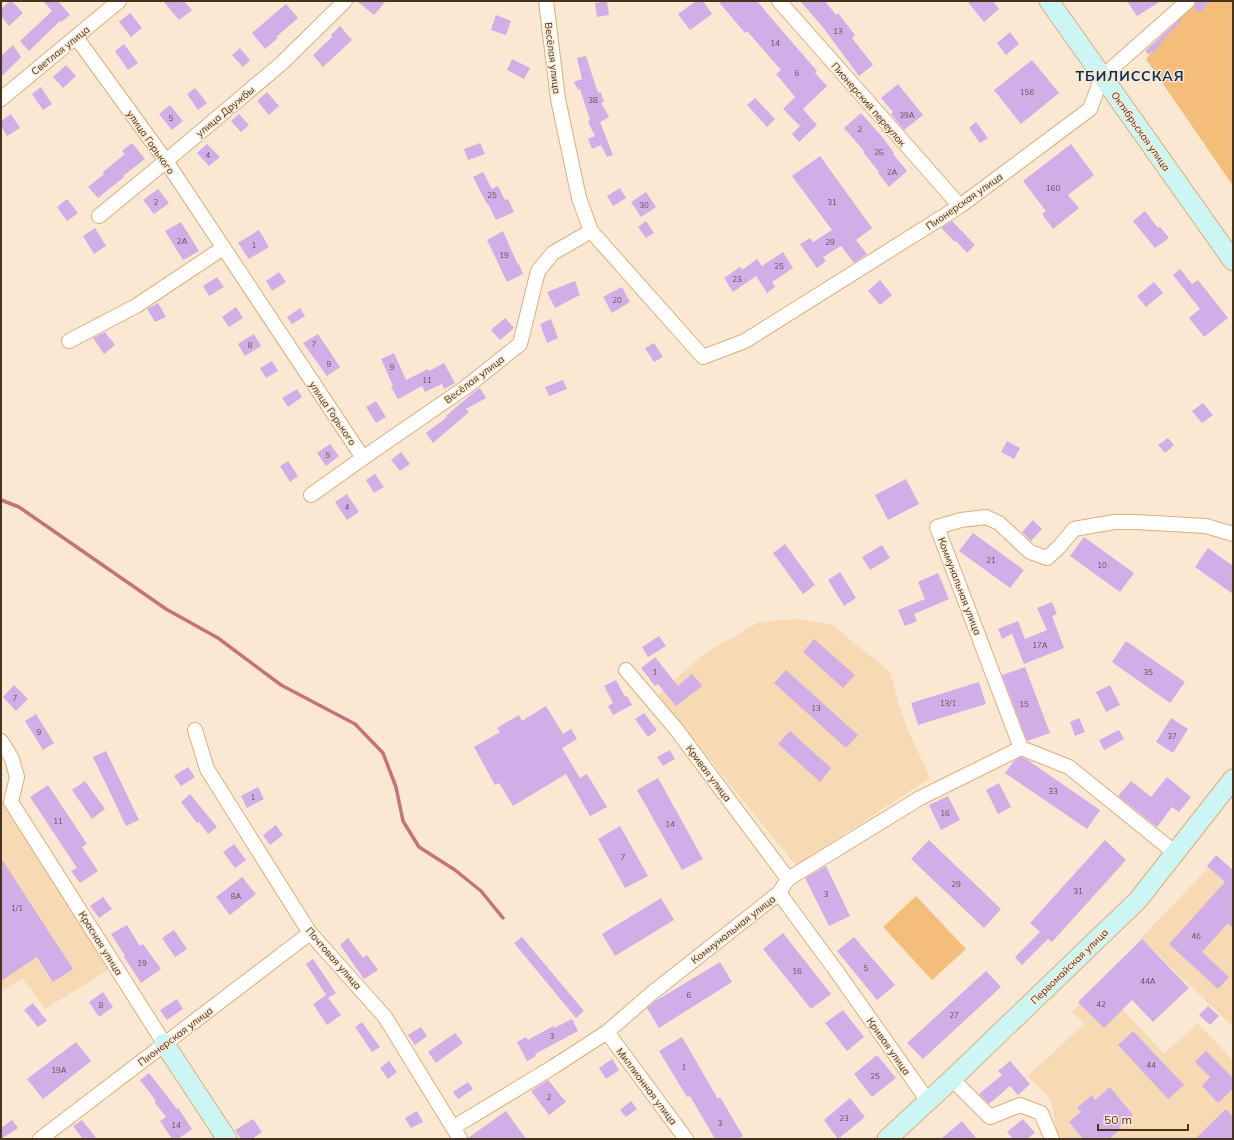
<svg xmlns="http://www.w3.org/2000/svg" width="1234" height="1140" font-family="Mulish,sans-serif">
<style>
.built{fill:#f7d9b4}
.green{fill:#f4be7a}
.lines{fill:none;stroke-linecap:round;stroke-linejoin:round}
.stream{stroke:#c6727d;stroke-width:3.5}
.building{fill:#d2aee8}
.street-casing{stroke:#dcaf78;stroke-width:16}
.secondary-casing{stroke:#dcaf78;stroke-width:21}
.street{stroke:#fff;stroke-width:14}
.secondary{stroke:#ccf6f4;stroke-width:19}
.labels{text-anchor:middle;stroke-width:3;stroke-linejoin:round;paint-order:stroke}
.number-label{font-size:8px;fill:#695250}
.street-label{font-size:10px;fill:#46341d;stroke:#fae8d2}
.district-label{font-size:14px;font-weight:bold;letter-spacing:1px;fill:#082f54;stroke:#fae8d2}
</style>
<rect width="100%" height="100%" fill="#fae8d2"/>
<!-- built -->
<path class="built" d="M796 619 831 624 890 672 900 708 908 730 930 778 796 866 658 695 701 656 759 622Z
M1 799 108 970 45 1009 22 978 1 992Z
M1209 867 1233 890V1027L1141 938Z
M1100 985 1164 1054 1198 1023 1233 1061V1087L1231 1089 1233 1092V1139H1058L1051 1100 1028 1076 1084 1024 1072 1011Z"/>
<!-- green -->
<path class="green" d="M1195 1H1233V186L1146 59Z
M916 896 966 949 932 980 883 927Z"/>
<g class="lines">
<!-- stream -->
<path class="stream" d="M1 500 19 507 166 609 218 638 281 685 355 724 383 753 396 787 403 821 419 847 455 870 481 891 503 918"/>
</g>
<!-- building -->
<path class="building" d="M10 1H12L23 13 9 26 1 16V9Z
M43 1H58L70 15 61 22 60 21 29 51 20 41 52 11Z
M163 1H184L192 10 179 20Z
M357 1H386L374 15Z
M607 1 609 15 597 17 595 3Z
M696 1H703L712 14 690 30 678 14Z
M718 1H757L778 26 817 71 815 73 827 86 803 109 817 125 799 142 792 134 800 126 783 109 795 97 776 74 781 70 747 31 745 33Z
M800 1H825L836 15 838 13 855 35 852 38 873 65 859 76 822 26Z
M967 1H993L999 9 984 22Z
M1127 1H1161L1137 16Z
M1196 1H1211L1199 13 1194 7Z
M286 4 298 18 276 37 278 38 265 49 252 33Z
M130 13 142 28 131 37 119 22Z
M496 15 511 21 506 35 491 30Z
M1180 19 1182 20 1164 39 1154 53 1152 51 1149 55 1145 51Z
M340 26 352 40 323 67 313 55 332 37 331 35Z
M1010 32 1019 44 1006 55 997 43Z
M124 44 138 63 128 70 115 51Z
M13 45 21 57 1 77V56Z
M240 48 250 60 243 67 232 55Z
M586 56 598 93 601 92 604 102 601 103 609 117 600 122 613 155 607 157 601 145 592 149 588 139 595 136 588 122 590 120 580 89 578 90 574 82 582 79 577 58Z
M512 59 530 68 524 79 507 70Z
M1032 60 1059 93 1021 124 994 90Z
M66 65 76 76 63 88 53 77Z
M898 84 923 115 904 130 891 114 893 112 881 98Z
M41 87 52 104 43 110 32 94Z
M195 88 207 103 198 110 187 94Z
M267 92 279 106 269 115 257 101Z
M755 98 775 119 767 127 747 105Z
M170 105 183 121 172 130 159 114Z
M861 113 883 138 894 153 893 154 907 171 889 187 878 173 879 172 863 152 864 151 844 128Z
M11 114 20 128 7 136 1 126V121Z
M239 114 249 125 241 132 231 121Z
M976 122 988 138 980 143 969 128Z
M132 143 145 159 123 176 124 177 98 198 88 187 104 174 103 172 125 154 122 151Z
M480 143 485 154 468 160 464 149Z
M207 144 220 157 209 166 197 153Z
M1071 144 1094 175 1068 195 1079 208 1053 229 1042 214 1046 211 1023 181Z
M820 156 872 228 856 240 867 254 854 263 841 246 823 257 826 261 817 268 800 244 810 238 813 242 832 230 792 176Z
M483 172 492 189 498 186 505 200 508 199 514 212 496 220 488 204H487L473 177Z
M620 188 626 198 613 206 607 196Z
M158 189 169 203 154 214 143 200Z
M646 192 656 207 641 217 631 202Z
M67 199 78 213 67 221 57 207Z
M1145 211 1158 228 1160 227 1169 238 1155 248 1133 221Z
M646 221 654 233 646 238 638 227Z
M952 221 975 245 967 253 956 241 955 242 941 228Z
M181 222 199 251 183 260 165 231Z
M95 228 106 246 94 254 83 236Z
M259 230 269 247 249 259 238 243Z
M503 231 518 265 519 264 523 274 507 282 487 240Z
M783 252 793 268 772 282 775 287 767 293 756 276 733 292 724 278 740 267 742 270 757 259 762 266Z
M1180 269 1192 284 1198 280 1228 318 1204 337 1189 318 1200 309 1173 275Z
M279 272 286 282 272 291 266 281Z
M217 277 224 287 209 296 203 286Z
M880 280 892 295 880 305 868 291Z
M575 281 580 295 555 308 547 292Z
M1154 282 1163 293 1146 307 1137 296Z
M622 287 630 302 612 313 603 297Z
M158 303 166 317 155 322 147 309Z
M236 307 243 318 229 327 222 317Z
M300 308 305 316 292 324 287 317Z
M505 318 514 328 500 340 491 330Z
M551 319 558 338 547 343 540 324Z
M105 332 115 345 104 354 93 338Z
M254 334 261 346 245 356 238 344Z
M318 334 340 367 327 376 303 343Z
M654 343 663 357 654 362 645 348Z
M394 353 406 380 428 369 429 371 444 363 455 383 444 389 442 384 425 392 422 386 398 399 391 387 393 386 381 359Z
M272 361 278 371 266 378 260 368Z
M563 380 567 389 549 396 545 387Z
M480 388 486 398 466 409 469 412 433 443 426 433 447 417 446 416 474 392Z
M297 389 302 397 288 407 282 398Z
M376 401 386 417 376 423 366 407Z
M1203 403 1213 415 1202 423 1192 411Z
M1168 438 1174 445 1165 453 1158 445Z
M1007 441 1020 448 1014 459 1001 452Z
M330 444 339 456 326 466 317 453Z
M401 452 410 464 400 471 391 460Z
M288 461 298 476 290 482 280 466Z
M375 474 384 487 374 493 366 480Z
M906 479 919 504 888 520 875 495Z
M347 494 359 512 347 520 335 502Z
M1033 520 1042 529 1031 541 1022 532Z
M973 533 1024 570 1010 588 959 551Z
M1084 537 1134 573 1120 592 1070 556Z
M785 544 815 585 803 594 773 553Z
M882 545 890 558 870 570 862 557Z
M1208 548 1233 566V594L1195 567Z
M840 572 856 598 844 606 828 580Z
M938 573 949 599 914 614 917 621 905 626 898 610 925 599 918 582Z
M1052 602 1057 614 1052 616 1064 648 1024 664 1012 634 1002 639 998 629 1018 621 1025 639 1047 630 1037 608Z
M659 636 666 646 648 657 642 647Z
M814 639 855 675 843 688 803 652Z
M1126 641 1185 682 1170 703 1112 662Z
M655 657 678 686 692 674 702 686 676 706 658 684 655 686 641 668Z
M1025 667 1050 733 1027 741 1002 675Z
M786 670 858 735 846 748 774 683Z
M616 680 625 697 627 696 632 705 613 715 608 706 613 703 604 686Z
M979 682 986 704 918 725 911 703Z
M14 685 28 699 16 711 3 697Z
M1110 685 1120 705 1106 712 1096 692Z
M546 706 563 734 571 729 577 739 562 748 580 778 587 774 607 807 590 816 566 774 513 806 499 783 495 785 474 747 500 732 497 728 519 715 522 721Z
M644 713 657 730 648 737 635 719Z
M36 714 54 743 43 750 25 721Z
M1079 718 1085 732 1075 736 1070 722Z
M1171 718 1188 729 1173 753 1156 742Z
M1119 730 1124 739 1104 750 1099 740Z
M790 731 831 768 820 782 778 744Z
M670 750 675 759 663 766 657 757Z
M106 751 139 820 126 826 93 757Z
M1021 757 1026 759 1100 810 1087 829 1005 773 1014 761Z
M188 767 195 777 181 786 174 776Z
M1167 777 1191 797 1179 812 1172 807 1157 827 1118 796 1131 781 1151 797Z
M658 778 703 859 682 870 637 790Z
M85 781 105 809 92 819 72 790Z
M999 783 1011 807 998 814 986 790Z
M48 785 87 844 82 847 98 871 80 883 71 871 77 868 30 797Z
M258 787 264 799 247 808 241 796Z
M190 794 217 827 208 834 199 822 197 823 181 802Z
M948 796 960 820 941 830 929 805Z
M276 825 283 835 270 845 263 835Z
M620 826 648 876 625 888 598 839Z
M929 840 1001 909 984 928 911 859Z
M1105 840 1126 860 1052 942 1048 939 1022 965 1015 957 1040 932 1030 923Z
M234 844 246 860 235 868 223 852Z
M1216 855 1233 870V928L1228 923 1202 952 1229 977 1218 989 1169 944 1225 882 1207 866Z
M1 858 73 969 53 982 37 957 1 981Z
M826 866 850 916 829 926 805 878Z
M242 877 256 894 230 915 216 897Z
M103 897 112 909 99 918 90 906Z
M661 898 674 920 615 956 602 934Z
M127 925 140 946 143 944 161 969 141 983 124 957 125 956 111 934Z
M174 930 187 949 175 957 162 938Z
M783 933 831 994 811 1009 763 949Z
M522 937 584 1011 576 1018 514 943Z
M854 937 895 985 877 1000 837 951Z
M348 938 363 958 367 955 378 970 364 979 340 945Z
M1142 939 1189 988 1153 1022 1132 1000 1104 1028 1078 1002Z
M313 959 336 993 328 998 306 964Z
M720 962 732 982 659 1028 647 1008 654 1002Z
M986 971 1001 987 923 1059 907 1043Z
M103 992 113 1007 99 1017 89 1002Z
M326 995 341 1015 327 1025 313 1004Z
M177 999 183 1009 167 1020 160 1010Z
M33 1003 47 1021 38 1027 24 1010Z
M1208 1006 1219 1016 1210 1025 1199 1015Z
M843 1010 864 1037 847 1051 825 1023Z
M572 1019 578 1031 535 1054 536 1056 527 1061 517 1042 526 1037 528 1040 553 1026 554 1028Z
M362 1022 380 1047 372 1052 355 1027Z
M421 1027 427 1036 415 1045 408 1035Z
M1133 1031 1184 1085 1168 1099 1118 1045Z
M455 1033 463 1043 436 1063 428 1052Z
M682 1037 718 1099 720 1097 743 1136 738 1139H715L690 1096 687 1097 659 1051Z
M76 1042 91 1061 43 1099 27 1079Z
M1206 1051 1233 1078V1089L1218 1103 1202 1086 1210 1077 1195 1062Z
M877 1055 896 1078 872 1097 854 1074Z
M612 1059 619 1070 606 1079 599 1068Z
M389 1061 397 1072 388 1079 380 1068Z
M1010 1061 1030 1084 1018 1095 1010 1086 989 1104 979 1094 1002 1075 998 1071Z
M149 1073 177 1109 178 1108 192 1129 178 1139H172L160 1121 166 1117 155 1103 156 1101 140 1080Z
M548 1080 566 1102 549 1115 531 1091Z
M468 1082 473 1089 458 1099 453 1092Z
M1110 1087 1133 1115 1119 1127 1121 1129 1109 1139H1083L1069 1122 1081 1112 1077 1108 1092 1095 1095 1100Z
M850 1098 865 1117 838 1139 824 1120Z
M631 1101 637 1109 626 1117 620 1110Z
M1226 1109 1233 1117V1139H1195Z
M417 1111 423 1122 411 1128 405 1118Z
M506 1111 526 1139H468V1138Z
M253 1119 262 1132 252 1139H241L235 1130Z
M1023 1119 1035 1133 1027 1139H1013L1007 1132Z
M12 1120 18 1128 1 1139V1128Z
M82 1120 97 1139H83L73 1126Z
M962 1121 977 1139H941Z"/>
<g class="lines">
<!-- street casing -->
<g class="street-casing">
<path id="street" d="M546 1 558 99 579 198 591 231 703 357 745 341 960 206 1090 109 1102 77 1188 1
M779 1 960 206
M76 37 166 161 363 458
M1 99 119 1
M99 216 166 161 282 63 345 1
M69 341 136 306 223 248
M311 495 363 458 466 387 520 344 538 271 553 253 591 231
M626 670 676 729 788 879
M195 730 207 769 310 933 385 1017 460 1139
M1 741 12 759 17 777 11 802 164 1043
M1021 748 937 527 961 520 986 517 999 523 1030 552 1047 558 1059 547 1074 529 1114 522H1136L1206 526 1233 534
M779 893 837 972 928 1101
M607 1032 686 1139
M952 1079 990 1117 1020 1105 1041 1113 1052 1139
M454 1127 553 1067 607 1032 652 993 779 893 788 879 920 798 1021 748 1069 767 1174 852
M40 1139 310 933"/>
</g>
<!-- secondary casing -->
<g class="secondary-casing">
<path id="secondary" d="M1049 1 1233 261
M164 1043 227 1139
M887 1139 952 1079 1138 900 1233 779"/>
</g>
<!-- street -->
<use href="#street" class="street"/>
<!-- secondary -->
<use href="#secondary" class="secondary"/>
</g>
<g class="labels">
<!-- number labels -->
<g class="number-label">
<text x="838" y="34">13</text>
<text x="775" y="46">14</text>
<text x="797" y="76">6</text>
<text x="1027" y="95">156</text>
<text x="593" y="103">38</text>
<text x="907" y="118">39А</text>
<text x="171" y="121">5</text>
<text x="860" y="132">2</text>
<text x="879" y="155">2Б</text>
<text x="208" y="158">4</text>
<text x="892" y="175">2А</text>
<text x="1053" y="191">160</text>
<text x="492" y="198">25</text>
<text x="156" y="205">2</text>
<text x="832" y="205">31</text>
<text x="644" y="208">30</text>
<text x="182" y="244">2А</text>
<text x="830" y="245">29</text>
<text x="254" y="248">1</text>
<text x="504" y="258">19</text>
<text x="779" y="269">25</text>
<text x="737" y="282">23</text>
<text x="617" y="303">20</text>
<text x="314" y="347">7</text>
<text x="250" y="348">8</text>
<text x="329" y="367">9</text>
<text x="392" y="370">9</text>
<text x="427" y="383">11</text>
<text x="328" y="458">5</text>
<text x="347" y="510">4</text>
<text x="991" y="563">21</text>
<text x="1102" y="568">10</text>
<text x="1040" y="648">17А</text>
<text x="655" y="675">1</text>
<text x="1148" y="675">35</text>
<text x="15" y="701">7</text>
<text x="948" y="706">13/1</text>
<text x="1024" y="707">15</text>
<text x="816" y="711">13</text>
<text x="39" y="735">9</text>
<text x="1172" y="739">37</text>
<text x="1053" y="794">33</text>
<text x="253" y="800">1</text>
<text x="945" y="816">16</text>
<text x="58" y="824">11</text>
<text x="670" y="827">14</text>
<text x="623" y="860">7</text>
<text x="956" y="887">29</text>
<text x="1078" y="894">31</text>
<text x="826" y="897">3</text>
<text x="236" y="899">8А</text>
<text x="17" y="911">1/1</text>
<text x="1196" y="939">46</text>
<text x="142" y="966">19</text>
<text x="866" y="971">5</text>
<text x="797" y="974">16</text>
<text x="1148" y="984">44А</text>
<text x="689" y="998">6</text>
<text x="1101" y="1007">42</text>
<text x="101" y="1008">8</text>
<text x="954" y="1018">27</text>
<text x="552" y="1039">3</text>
<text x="1151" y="1068">44</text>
<text x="684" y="1070">1</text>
<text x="59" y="1073">19А</text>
<text x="875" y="1079">25</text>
<text x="549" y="1100">2</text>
<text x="844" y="1121">23</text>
<text x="720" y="1126">3</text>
<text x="176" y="1128">14</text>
</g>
<!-- street labels -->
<g class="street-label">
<text transform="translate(60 50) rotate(-39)" y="4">Светлая улица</text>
<text transform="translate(553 58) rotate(83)" y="4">Весёлая улица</text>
<text transform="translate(869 104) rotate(49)" y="4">Пионерский переулок</text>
<text transform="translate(225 111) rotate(-40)" y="4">улица Дружбы</text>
<text transform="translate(1141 131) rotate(55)" y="4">Октябрьская улица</text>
<text transform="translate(151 142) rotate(55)" y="4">улица Горького</text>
<text transform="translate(964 201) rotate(-35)" y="4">Пионерская улица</text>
<text transform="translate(474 379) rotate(-37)" y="4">Весёлая улица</text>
<text transform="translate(333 413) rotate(56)" y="4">улица Горького</text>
<text transform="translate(960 586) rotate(69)" y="4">Коммунальная улица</text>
<text transform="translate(709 773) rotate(53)" y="4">Кривая улица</text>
<text transform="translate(733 929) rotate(-38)" y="4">Коммунальная улица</text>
<text transform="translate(101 943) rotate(58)" y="4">Красная улица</text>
<text transform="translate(334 958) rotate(49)" y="4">Почтовая улица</text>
<text transform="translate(1069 966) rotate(-44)" y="4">Первомайская улица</text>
<text transform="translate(175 1036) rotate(-37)" y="4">Пионерская улица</text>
<text transform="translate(889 1046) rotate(55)" y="4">Кривая улица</text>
<text transform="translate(647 1086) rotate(53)" y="4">Миллионная улица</text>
</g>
<!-- district labels -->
<g class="district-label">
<text x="1130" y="81">ТБИЛИССКАЯ</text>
</g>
</g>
<!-- border -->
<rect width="1234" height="1140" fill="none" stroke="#46341d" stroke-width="4"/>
<!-- scale -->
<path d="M1098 1124v6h90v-6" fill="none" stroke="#46341d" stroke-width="2"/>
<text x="1104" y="1124" font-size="12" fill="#46341d" stroke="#fae8d2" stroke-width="3" paint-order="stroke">50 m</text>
</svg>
